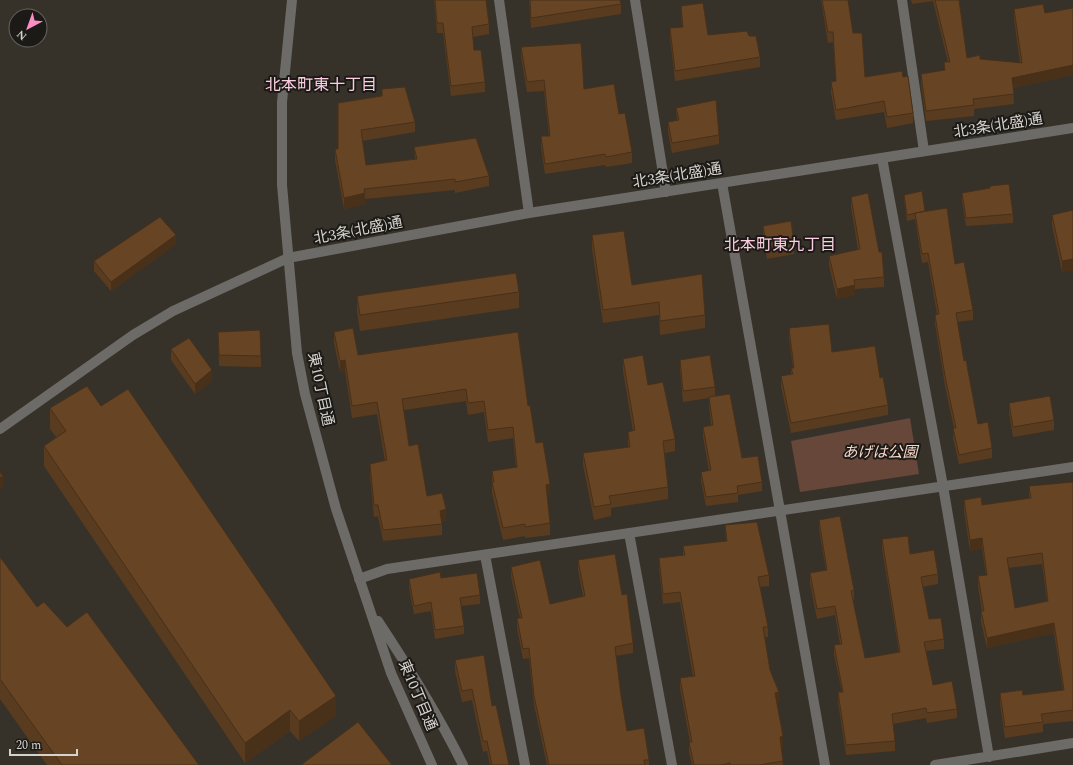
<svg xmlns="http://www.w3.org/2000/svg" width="1073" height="765" font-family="Spectral,'Noto Sans JP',serif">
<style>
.green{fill:#66473a}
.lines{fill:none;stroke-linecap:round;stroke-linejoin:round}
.minor{stroke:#6c6b67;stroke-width:10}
.wall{fill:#593b1f;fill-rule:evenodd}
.shaded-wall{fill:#483019}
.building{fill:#674524;stroke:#483019;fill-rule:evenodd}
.labels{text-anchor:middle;stroke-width:4;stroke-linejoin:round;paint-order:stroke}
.street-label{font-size:15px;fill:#d6d3ce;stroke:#1c1a16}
.park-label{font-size:15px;font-style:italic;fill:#f6d7ca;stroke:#1c1a16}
.neighbourhood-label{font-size:16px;fill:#fccce1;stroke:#1c1a16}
</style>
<rect width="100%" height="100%" fill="#373229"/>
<!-- green -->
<path class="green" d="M910 418 919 474 800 492 791 441Z"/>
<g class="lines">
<!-- minor -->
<path class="minor" d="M292 0 282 102V185L297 353 305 394 336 509 391 673 432 765
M499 0 529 213
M635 0 666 192
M902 0 924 151
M882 158 943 486 989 757
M722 183 825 765
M0 429 133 335 173 311 288 258 529 213 1073 128
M629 533 672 765
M485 555 525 765
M359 579 387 569 1073 467
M378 621C409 668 438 714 463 765
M935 765 1073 743"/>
</g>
<!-- wall -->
<path class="wall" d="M434 0H486L489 24V34L473 37 474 50 485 82V92L451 96 443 33H437Z
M529 0H620L621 4V14L531 28Z
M821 0H848L853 33 865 77H903L913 113V123L887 128 884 112 836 120 831 93V82H836L833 42 828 43Z
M911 0H959L967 58 1020 63 1014 19V9L1045 13 1073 8V75L1013 88 1014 104 974 109V116L926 121 921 84V74L944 70V62H948L933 1 912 4Z
M681 6 708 35 749 36 760 57V67L675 81 670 38V28L682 27 681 16Z
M521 47 584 89 619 114 632 152V163L606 167 605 165 545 174 541 147V136H549L544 91 527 92 521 57Z
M338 103 415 122V132L362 141 366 165 415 159 414 147 489 176V186L455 193V190L365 199V204L344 209 335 160V149H338Z
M676 108 719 135V144L672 153 668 132V122L677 120Z
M990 188 1013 214V223L966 226 962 201V193Z
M904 195 925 211 955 264 973 310V320L957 322 964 361 978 424 992 448V458L959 464 953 438 954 428 945 386 935 324V315L937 314 928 262 922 263 915 219 907 221 904 200Z
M851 197 884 277V287L855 289V295L837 299 829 266V256L858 250 851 207Z
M1073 210V270L1062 272 1052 226V215Z
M763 226 794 243V254L767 259 763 237Z
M592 235 632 285 705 315V328L660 335 659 315 603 323 592 249Z
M176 244 111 291 94 271V261Z
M519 292V308L360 331 357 312V296Z
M789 328 880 378 888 405V415L791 433 781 386V376L791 374V368H793L789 338Z
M218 332 261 356V367L219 366Z
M334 332 358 355 528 406 536 443 550 496H547L550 523V535L525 538V536L503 540 492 493V471L516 468 513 438 488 442 484 412 468 415 466 401 404 410 409 446 427 496 446 520 442 522V535L383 541 378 516 374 517 370 475V464L385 461 377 414 352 418 345 371 340 372 334 343Z
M171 349 212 381 195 394 171 360Z
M623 359 648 385 675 439V451L665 453 668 487V499L611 508V516L594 520 583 465V453L628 447V432L633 431 623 371Z
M680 360 715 387V396L742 458 762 482V491L738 495V502L706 506 701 481V472L709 471 703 436V427L711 425 709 406V398L683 402 680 370Z
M1009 403 1054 420V430L1013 437 1009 413Z
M101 406 336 716 299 741 290 731 245 763 44 466V446L56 437 50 429V408Z
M1073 482V721L1043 724V732L1005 738 1000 704V693L1023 695 1063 690 1054 633 987 648 981 622V611H982L978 586V576L986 575 982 548 970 551 964 511V500L982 505 1029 498V486ZM1042 564 1047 601 1015 608 1008 568Z
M819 520 854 590V600H853L865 658 899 652 882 549V539L910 554 938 574V584L922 587 929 619 944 639V649L926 651 933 685 957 709V718L927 723 926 718 893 724 895 741V751L846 755 838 702V692H842L834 655V645L840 644 835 615 817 619 810 583V573L826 570 819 530Z
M725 525 769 575V586L760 587 768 627V637H765L770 670 779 702 776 703 783 747H781L783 765H692L689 752V742H690L680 688V678L693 676 680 602 663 604 659 568V558L683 555V546L726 542Z
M0 557 37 607 67 627 199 765H47L0 699Z
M578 560 622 595 633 643V653L616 656 621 696 627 731 649 760V765H547L534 705 529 658 523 659 517 628V618H520L511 577V567L550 604 583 596 578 570Z
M441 578 480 595V604L461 606 464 626V634L435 639 431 611 414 614 409 588V579Z
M455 660 492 706 509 765H490L487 751 483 752 472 700 462 702 455 671Z"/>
<!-- shaded-wall -->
<path class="shaded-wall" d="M1073 65V75L1012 88V78Z
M365 193V204L344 209V198Z
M176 235V244L111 291V282Z
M1073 259V270L1062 272V261Z
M855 285V295L837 299V289Z
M345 360V371L340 372V361Z
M212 370V381L195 394V384Z
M3 476V487L0 489V478Z
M550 484V496L546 497V485Z
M446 509V520L440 523V511Z
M982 538V548L970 551V540Z
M1054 623V633L987 648V638Z
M779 692V702L775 703V693Z
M336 696V716L299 741V721Z
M290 710V731L245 763V743Z
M783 736V747H780V737Z"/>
<!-- building -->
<path class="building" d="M435 0H486L489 24 472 27 474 50H481L485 82 451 86 443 23H437Z
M530 0H620L621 4 531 18Z
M822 0H848L853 33H862L865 77 902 71 903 77 908 76 913 113 887 117 884 101 836 110 831 82 836 81 833 32H828Z
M935 0H959L967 58 980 55V59L1022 63 1014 9 1043 4 1045 13 1073 8V65L1012 78 1014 94 973 99 974 105 926 111 921 74 945 70 944 62H950Z
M703 3 708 35 747 31 749 36H756L760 57 675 71 670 28 683 27 681 6Z
M581 43 584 89 614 84 619 114 625 113 632 152 606 157 605 154 545 164 541 136H550L544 80 527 82 521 47Z
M405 87 415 122 361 130 366 165 417 159 414 147 476 138 489 176 455 182V179L364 189 365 193 344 198 335 149H338V103L382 96V89Z
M716 100 719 135 672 143 668 122 679 120 676 108Z
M1009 184 1013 214 966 218 962 193 990 188V186Z
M922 191 925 211 907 215 904 195Z
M868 193 879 252H882L884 277 854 280 855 285 837 289 829 256 860 249 851 197Z
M947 208 955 264 964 262 973 310 956 313 964 361 966 360 978 424 988 422 992 448 959 455 953 428H956L945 376 935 315 939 314 928 253 922 254 915 213Z
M1073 210V259L1062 261 1052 215Z
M160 217 176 235 111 282 94 261Z
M791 221 794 243 767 248 763 226Z
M624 231 632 285 702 274 705 315 660 321 659 302 603 310 592 235Z
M516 273 519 292 360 315 357 296Z
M829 324 832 352 875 346 880 378 883 377 888 405 791 423 781 376 793 374 791 368H794L789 328Z
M353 328 358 355 518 332 528 406 530 405 536 443 543 442 550 484 546 485 550 523 525 527V524L503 528 492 482H494L492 471 517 467 513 427 488 430 484 401 468 403 466 389 402 399 409 446 418 444 427 496 442 493 446 509 440 511 442 524 383 530 378 505H374L370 464 387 460 377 402 352 406 345 360 340 361 334 332Z
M260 330 261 356 219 355 218 332Z
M189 338 212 370 195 384 171 349Z
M643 355 648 385 663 382 675 439 663 441 668 487 609 496 611 504 594 507 583 453 630 447 628 432 635 430 623 359Z
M710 355 715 387 683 391 680 360Z
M87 386 101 406 128 389 336 696 299 721 290 710 245 743 44 446 66 431 50 408Z
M730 394 742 458 758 456 762 482 737 486 738 493 706 497 701 472 711 470 703 427 713 425 709 397Z
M1050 396 1054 420 1013 427 1009 403Z
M0 472 3 476 0 478Z
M1073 482V710L1041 714 1043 722 1005 727 1000 693 1022 690 1023 695 1064 690 1054 623 987 638 981 611H984L978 576 987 575 982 538 970 540 964 500 981 497 982 505 1031 498 1029 486ZM1042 553 1048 601 1015 608 1007 558Z
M840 516 854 590 851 591 865 658 900 652 882 539 908 536 910 554 934 550 938 574 921 577 929 619 941 618 944 639 924 642 933 685 952 681 957 709 927 713 926 708 892 714 895 741 846 745 838 692H843L834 645 842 644 835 606 817 609 810 573 827 570 819 520Z
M757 522 769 575 758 577 768 627H763L770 670 779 692 775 693 783 736 780 737 783 761 759 765H730V763L721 765H694L689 742H692L680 678 695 676 680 592 663 594 659 558 685 555 683 546 727 541 725 525Z
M615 554 622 595 627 594 633 643 615 647 621 696 627 731 644 728 649 760H644L645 765H549L534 696 529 648 523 649 517 618H522L511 567 540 560 550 604 585 596 578 560Z
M0 557 37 607 44 602 67 627 87 612 199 765H62L0 679Z
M440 572 441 578 477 573 480 595 460 598 464 626 435 630 431 602 414 606 409 579Z
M484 655 492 706 496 705 509 765H492L487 741H483L472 689 462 691 455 660Z
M358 722 392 765H301Z"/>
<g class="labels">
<!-- street labels -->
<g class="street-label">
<text transform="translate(998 125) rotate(-9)" y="5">北3条(北盛)通</text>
<text transform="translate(677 175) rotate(-9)" y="5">北3条(北盛)通</text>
<text transform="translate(358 230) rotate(-11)" y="5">北3条(北盛)通</text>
<text transform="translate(321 389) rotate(78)" y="5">東10丁目通</text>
<text transform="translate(418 695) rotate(67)" y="5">東10丁目通</text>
</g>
<!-- park labels -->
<g class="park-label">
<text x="880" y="457">あげは公園</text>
</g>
<!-- neighbourhood labels -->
<g class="neighbourhood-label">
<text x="321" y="90">北本町東十丁目</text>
<text x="780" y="250">北本町東九丁目</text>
</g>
</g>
<!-- north arrow -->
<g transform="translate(28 28) rotate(221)"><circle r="19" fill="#1c1a16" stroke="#666460"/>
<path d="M0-3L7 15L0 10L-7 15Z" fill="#fb8fc4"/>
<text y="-6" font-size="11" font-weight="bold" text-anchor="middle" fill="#d6d3ce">N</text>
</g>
<!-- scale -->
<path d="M10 749v6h67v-6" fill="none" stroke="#d6d3ce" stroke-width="2"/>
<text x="16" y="749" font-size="12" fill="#d6d3ce" stroke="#1c1a16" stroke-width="3" paint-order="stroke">20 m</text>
</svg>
